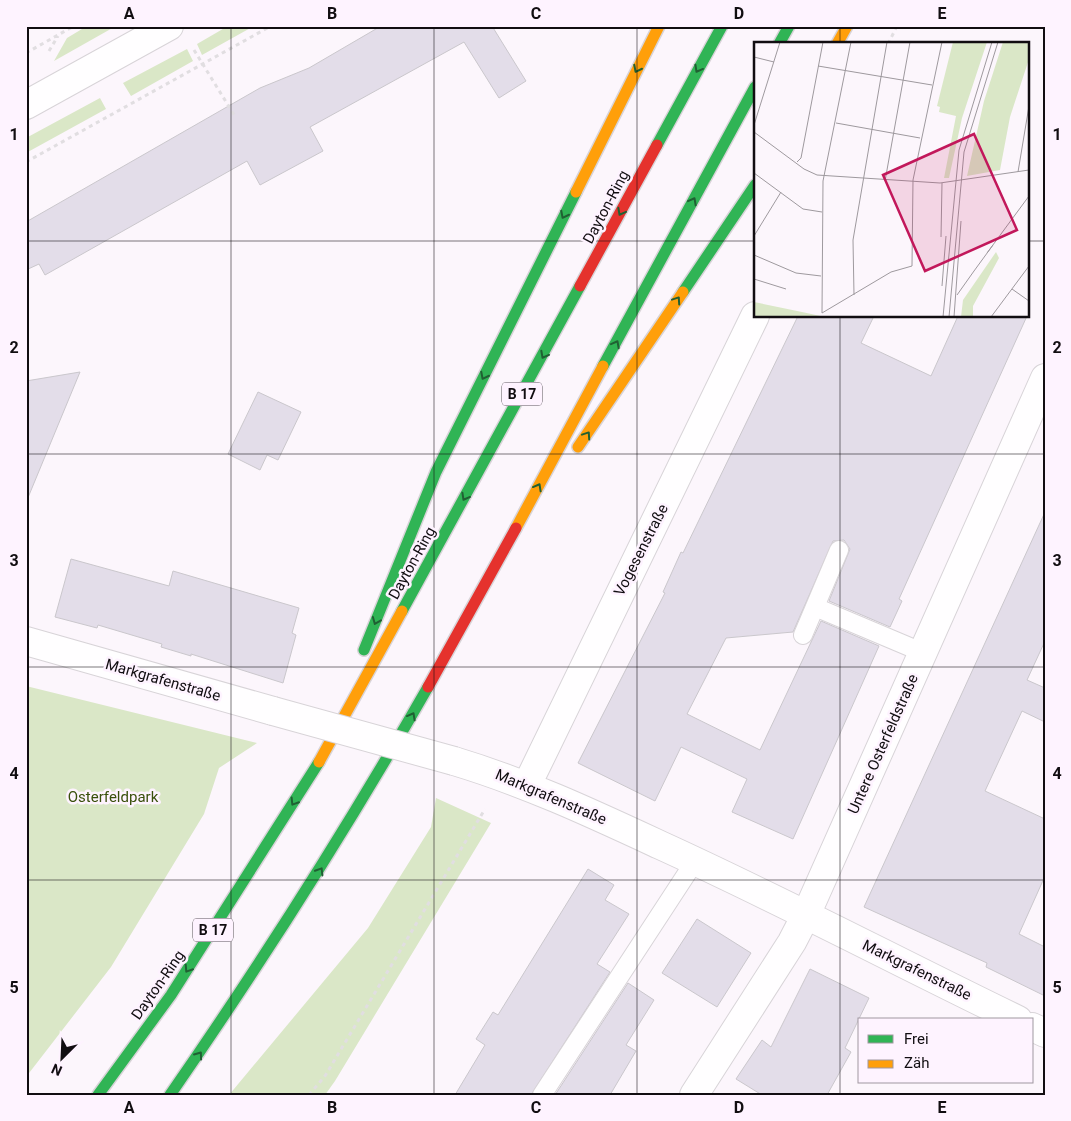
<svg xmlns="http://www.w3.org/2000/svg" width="1071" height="1121" font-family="Roboto,sans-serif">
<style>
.green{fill:#dae7c7}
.building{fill:#e3dde9;stroke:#cac7cc}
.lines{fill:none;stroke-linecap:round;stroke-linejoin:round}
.lane-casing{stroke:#d8d4d8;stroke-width:20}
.street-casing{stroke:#d8d4d8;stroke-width:30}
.fast-casing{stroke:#d8d4d8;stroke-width:14}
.slow-casing{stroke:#d8d4d8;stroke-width:14}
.jam-casing{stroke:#d8d4d8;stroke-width:14}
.path{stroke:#e1dee1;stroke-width:3;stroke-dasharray:4 4;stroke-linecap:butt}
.lane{stroke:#fffeff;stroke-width:18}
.street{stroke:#fffeff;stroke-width:28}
.fast{stroke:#30b455;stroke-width:11}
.slow{stroke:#ff9f0a;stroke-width:11}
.jam{stroke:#e5322d;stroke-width:11}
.street-bridge-casing{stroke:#d8d4d8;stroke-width:30;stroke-linecap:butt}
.street-bridge{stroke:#fffeff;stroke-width:28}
.oneway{stroke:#206033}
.grid{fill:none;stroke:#110d11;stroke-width:1;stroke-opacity:0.55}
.labels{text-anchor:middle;stroke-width:5;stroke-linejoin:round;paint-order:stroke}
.shield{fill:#fef3ff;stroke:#585258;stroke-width:1}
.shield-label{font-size:14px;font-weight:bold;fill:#110d11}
.street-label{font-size:15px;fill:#110d11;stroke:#fef3ff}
.park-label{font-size:15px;fill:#384f0a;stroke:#fef3ff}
.inset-road{fill:none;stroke:#9e999e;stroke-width:1}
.view{fill:#c2185b;fill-opacity:0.15;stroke:#c2185b;stroke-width:2.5}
.inset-edge{fill:none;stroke:#110d11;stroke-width:2.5}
.neatline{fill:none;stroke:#110d11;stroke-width:2}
.grid-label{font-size:16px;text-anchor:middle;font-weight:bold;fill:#110d11}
</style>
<rect width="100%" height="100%" fill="#fcf6fc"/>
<!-- green -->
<path class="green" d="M87 26H116L54 61 67 38Z
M228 26H254L202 55 197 44Z
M187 49 193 61 131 96 123 83Z
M100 98 106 109 26 153V138Z
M26 686 257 743 219 768 204 814 111 967 26 1077Z
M436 798 491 823 335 1081 325 1095H229L368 928 431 827Z"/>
<!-- building -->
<path class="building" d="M381 26H492L526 81 499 98 464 42 310 127 323 151 260 185 247 161 45 275 39 264 26 270V222L260 88 309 68Z
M798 316H874L861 343 931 376 958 316H1027L899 599 902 601 890 627 829 601 850 549 844 540 833 541 793 632 726 638 687 714 760 750 821 621 879 646 793 839 732 812 747 779 681 747 655 801 578 763 665 593 663 592 681 552 683 553Z
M80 372 27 500H26V381Z
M258 392 301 412 278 460 267 455 260 470 228 454Z
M1045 512V641L1027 680 1045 688V722L1022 711 985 791 1045 819V876L1019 934 1045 947V996L986 967 987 963 864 907Z
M71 559 169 586 173 571 299 608 292 633 296 635 283 683 191 654V656L161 647 162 644 98 625 97 628 55 617Z
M588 869 614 885 605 900 629 914 597 964 610 972 531 1095H455L485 1045 476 1039 493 1012 498 1015Z
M697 919 751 953 717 1007 662 973Z
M810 969 869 998 845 1048 851 1052 827 1095H762L736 1079 762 1040 771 1047Z
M628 983 654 1000 626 1045 636 1051 610 1095H555Z"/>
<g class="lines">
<!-- lane casing -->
<g class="lane-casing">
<path id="lane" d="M815 607 924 653
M803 635 839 550
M542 1095 695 861"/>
</g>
<!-- street casing -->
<g class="street-casing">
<path id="street" d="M26 105 169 26
M26 641 273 711
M454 761C527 783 591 813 660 845 781 900 898 962 1018 1020
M527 785 755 316
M1032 1027 1045 1033
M694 1095 792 942 806 915 1045 378"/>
</g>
<!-- fast casing -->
<g class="fast-casing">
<path id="fast" d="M779 44 789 26
M657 145 722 26
M683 292 755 185
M603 366 755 87
M402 611 580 286
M364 650 436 472 576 192
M98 1095 171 995 319 762
M170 1095C262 962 348 827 428 687"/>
</g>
<!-- slow casing -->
<g class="slow-casing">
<path id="slow" d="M837 44 847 26
M576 192 659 26
M578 447 683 292
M516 528 603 366
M319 762 402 611"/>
</g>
<!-- jam casing -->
<g class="jam-casing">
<path id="jam" d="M580 286 657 145
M428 687 516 528"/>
</g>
<!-- path -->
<path class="path" d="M888 44 897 26
M194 50 236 118
M49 51 58 36
M26 53 74 26
M26 162 271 26
M309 1095 325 1076 485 809"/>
<!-- lane -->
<use href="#lane" class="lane"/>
<!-- street -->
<use href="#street" class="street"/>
<!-- fast -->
<use href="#fast" class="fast"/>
<!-- slow -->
<use href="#slow" class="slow"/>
<!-- jam -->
<use href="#jam" class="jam"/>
<!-- street-bridge casing -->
<g class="street-bridge-casing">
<path id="street-bridge" d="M273 711 454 761"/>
</g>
<!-- street-bridge -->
<use href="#street-bridge" class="street-bridge"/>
</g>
<!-- one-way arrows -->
<defs><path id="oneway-chevron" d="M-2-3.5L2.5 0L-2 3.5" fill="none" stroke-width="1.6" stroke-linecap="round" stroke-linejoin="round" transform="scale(1.25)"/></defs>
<g class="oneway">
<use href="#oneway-chevron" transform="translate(637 69) rotate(117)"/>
<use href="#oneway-chevron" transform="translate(698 69) rotate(119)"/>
<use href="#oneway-chevron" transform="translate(693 201) rotate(-62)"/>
<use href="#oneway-chevron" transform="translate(621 212) rotate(118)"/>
<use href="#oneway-chevron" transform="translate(564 215) rotate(117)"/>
<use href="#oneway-chevron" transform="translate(677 300) rotate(-56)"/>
<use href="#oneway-chevron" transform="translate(616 344) rotate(-62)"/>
<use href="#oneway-chevron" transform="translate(544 355) rotate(118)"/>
<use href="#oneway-chevron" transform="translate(484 376) rotate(117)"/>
<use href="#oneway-chevron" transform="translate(587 435) rotate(-56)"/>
<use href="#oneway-chevron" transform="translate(538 487) rotate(-61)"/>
<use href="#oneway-chevron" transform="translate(465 497) rotate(119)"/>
<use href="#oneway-chevron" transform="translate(376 621) rotate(112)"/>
<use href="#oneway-chevron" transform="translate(412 716) rotate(-61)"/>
<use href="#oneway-chevron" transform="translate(294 802) rotate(122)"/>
<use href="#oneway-chevron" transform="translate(320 871) rotate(-58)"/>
<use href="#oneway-chevron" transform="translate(188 969) rotate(123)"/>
<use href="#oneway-chevron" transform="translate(199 1055) rotate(-54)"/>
</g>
<!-- grid -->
<path class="grid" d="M231 26V1095M434 26V1095M637 26V1095M840 26V44M26 241H755M1027 241H1045M840 316V1095M26 454H1045M26 667H1045M26 880H1045"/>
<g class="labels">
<!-- shield labels -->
<g class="shield">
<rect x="502" y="382.5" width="40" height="23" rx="4"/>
<rect x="193" y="918.5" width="40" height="23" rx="4"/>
</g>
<g class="shield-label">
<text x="522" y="399">B 17</text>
<text x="213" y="935">B 17</text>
</g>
<!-- street labels -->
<g class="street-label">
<text transform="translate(606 207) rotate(-62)" y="5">Dayton-Ring</text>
<text transform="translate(641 550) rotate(-63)" y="5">Vogesenstraße</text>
<text transform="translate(412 563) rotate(-61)" y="5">Dayton-Ring</text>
<text transform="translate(163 680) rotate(16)" y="5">Markgrafenstraße</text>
<text transform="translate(883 744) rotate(-66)" y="5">Untere Osterfeldstraße</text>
<text transform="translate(551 797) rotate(23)" y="5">Markgrafenstraße</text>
<text transform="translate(917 970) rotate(26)" y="5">Markgrafenstraße</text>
<text transform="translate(158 985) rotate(-55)" y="5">Dayton-Ring</text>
</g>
<!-- park labels -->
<g class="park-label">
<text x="113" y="802">Osterfeldpark</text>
</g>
</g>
<!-- overview -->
<g transform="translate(754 42)">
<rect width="275" height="275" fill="#fcf6fc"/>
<path d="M199 0H233L208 76 195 136H190L202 74 185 70 186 65 183 64ZM249 0H275V17L256 75 246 128 213 134 230 59ZM242 210 245 216 219 264V275H207L209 258ZM0 260 48 270 71 275H0Z" fill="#dae7c7"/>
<path class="inset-road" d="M97 0 69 139 68 271 137 230 158 224 159 138 188 0M0 15 20 20M64 24 178 43M82 81 166 96M0 83 26 0M0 90 50 127 63 133 186 141 275 128M43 120 47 116 69 0M264 130 275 64M0 131 49 167 68 170M131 139 156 0M0 194 27 150M187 195 188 141M233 211 275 154M0 213 42 231 67 234M220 229 239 203M0 237 32 247M188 244 192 194M258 247 275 259M100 253 99 198 133 0M203 253 220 229M189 275 205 108 238 0M195 275 210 110 244 0M200 275 207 179M237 275 275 224"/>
<path class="view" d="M220 92 263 188 171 229 129 133Z"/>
<rect width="275" height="275" class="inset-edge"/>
</g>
<!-- border -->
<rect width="1071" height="1121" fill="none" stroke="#fef3ff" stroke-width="55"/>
<!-- legend -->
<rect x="858" y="1018" width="175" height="65" fill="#fef3ff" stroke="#9f97a0"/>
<rect x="868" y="1035" width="25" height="8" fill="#30b455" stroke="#9f97a0"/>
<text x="904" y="1044" font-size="15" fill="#110d11">Frei</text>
<rect x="868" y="1060" width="25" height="8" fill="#ff9f0a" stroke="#9f97a0"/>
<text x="904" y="1068" font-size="15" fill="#110d11">Zäh</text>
<!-- north arrow -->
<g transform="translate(62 1058) rotate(204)" stroke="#fef3ff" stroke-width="4" paint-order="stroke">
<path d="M0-4L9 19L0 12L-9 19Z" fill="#110d11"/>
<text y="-8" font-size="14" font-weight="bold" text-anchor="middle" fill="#110d11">N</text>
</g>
<rect x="28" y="28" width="1016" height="1066" class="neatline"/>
<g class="grid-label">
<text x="129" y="19">A</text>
<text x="332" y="19">B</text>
<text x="536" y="19">C</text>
<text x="739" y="19">D</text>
<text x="942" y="19">E</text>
<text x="14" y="140">1</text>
<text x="1057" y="140">1</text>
<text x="14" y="353">2</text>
<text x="1057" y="353">2</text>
<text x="14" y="566">3</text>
<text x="1057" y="566">3</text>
<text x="14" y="779">4</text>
<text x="1057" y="779">4</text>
<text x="14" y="993">5</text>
<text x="1057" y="993">5</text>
<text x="129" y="1113">A</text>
<text x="332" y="1113">B</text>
<text x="536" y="1113">C</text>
<text x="739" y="1113">D</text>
<text x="942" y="1113">E</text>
</g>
</svg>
